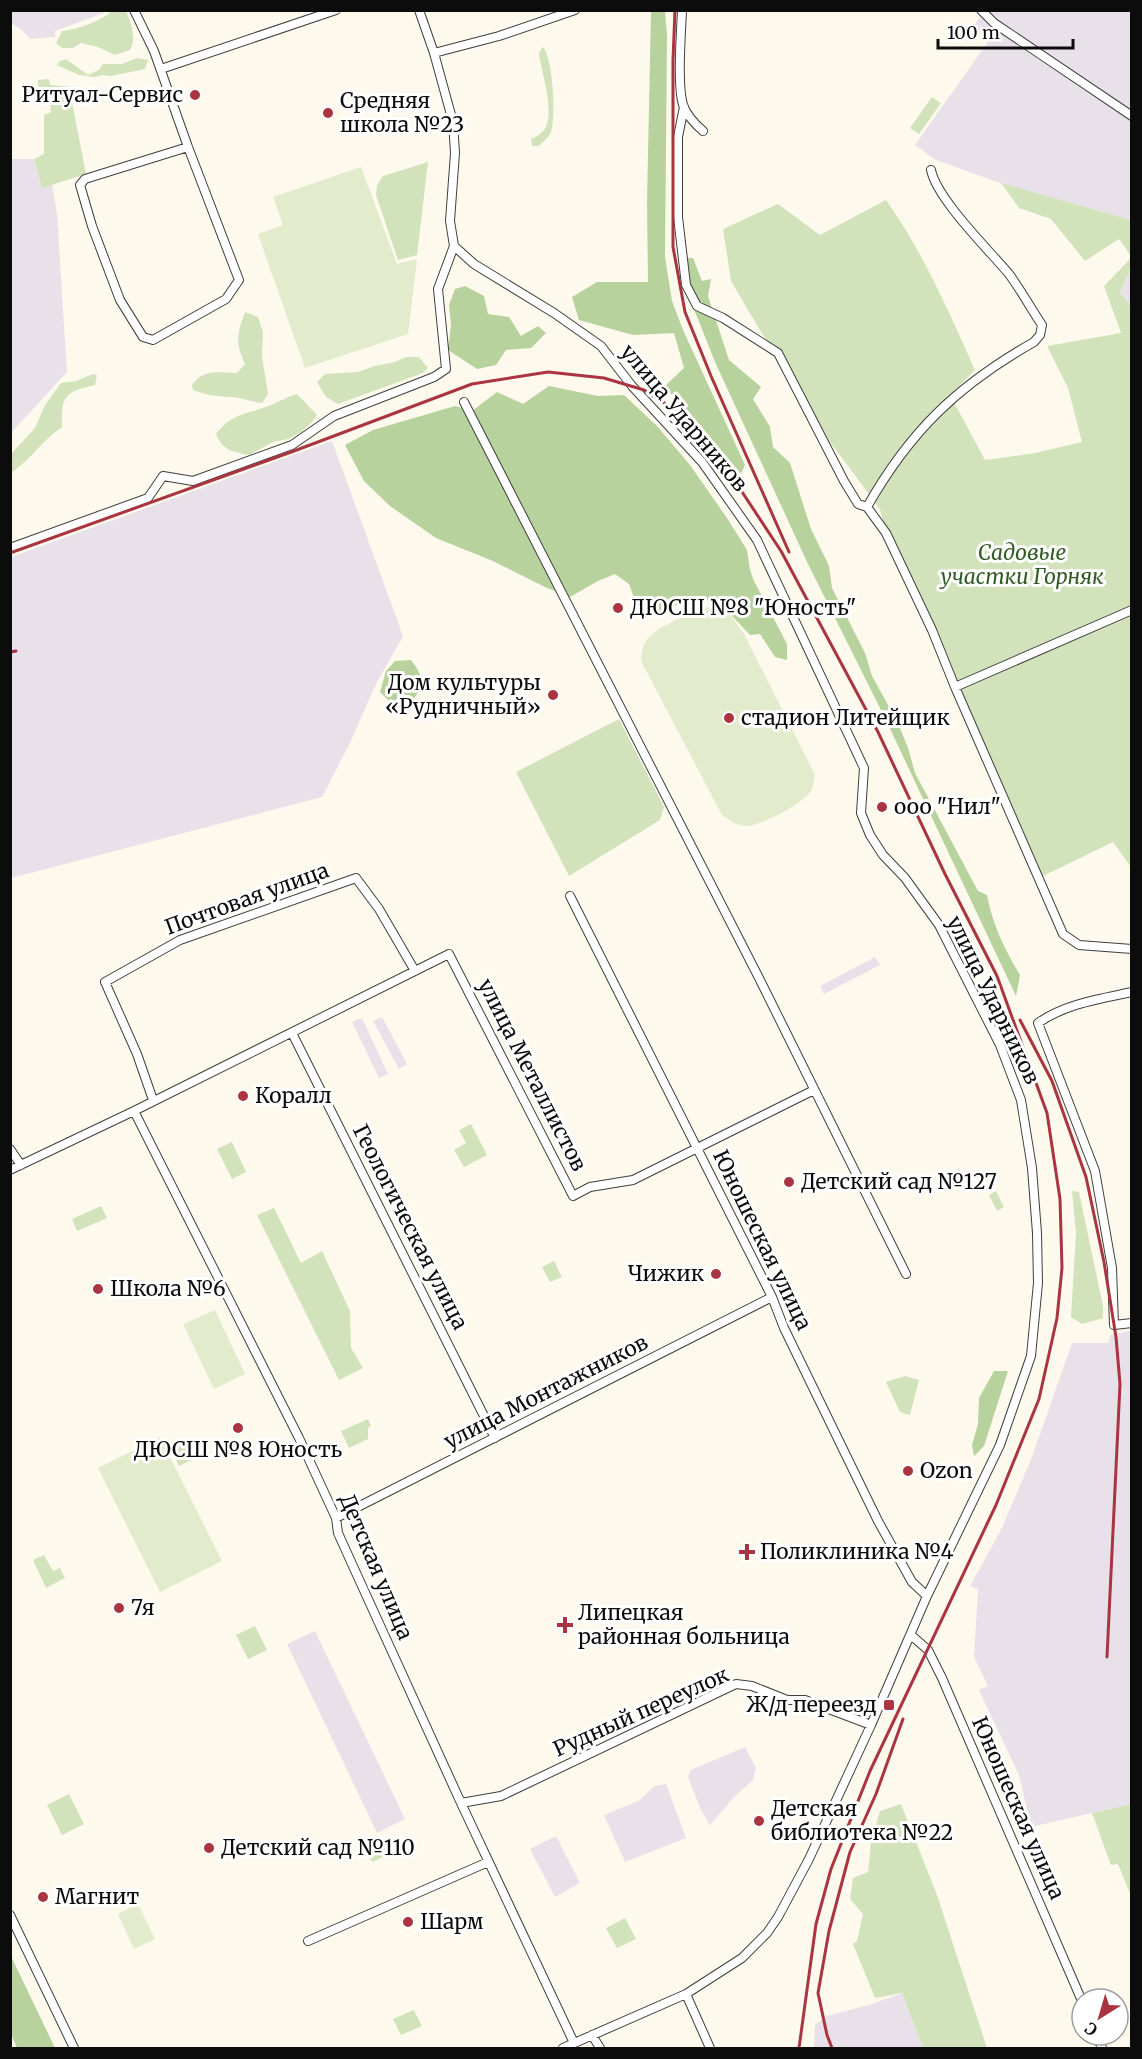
<svg xmlns="http://www.w3.org/2000/svg" width="1142" height="2059" font-family="Merriweather,serif">
<style>
.industrial{fill:#e8e1ea}
.green{fill:#d2e3bb}
.forest{fill:#b7d29c}
.pitch{fill:#e2ebcb}
.lines{fill:none;stroke-linecap:round;stroke-linejoin:round}
.street-casing{stroke:#3f3f3f;stroke-width:10}
.street{stroke:#fff;stroke-width:8}
.rail{stroke:#aa3541;stroke-width:3}
.poi-dot{fill:#aa3541;stroke:#fff;stroke-width:2}
.labels{text-anchor:middle;stroke-width:6;stroke-linejoin:round;paint-order:stroke}
.poi-label{font-size:21px;fill:#0c0c0c;stroke:#fff;text-anchor:start}
.street-label{font-size:21px;fill:#0c0c0c;stroke:#fff}
.park-label{font-size:21px;font-style:italic;fill:#335b25;stroke:#fff}
</style>
<rect width="100%" height="100%" fill="#fdf9ed"/>
<!-- industrial -->
<path class="industrial" d="M103 10 104 13 55 31V37L30 39 22 30 11 23V11Z
M984 11H1131V220L1000 183 936 160 915 145 990 39 974 26Z
M11 147 12 159H34L42 188 52 184 57 214 67 372 11 433Z
M1131 268V308L1120 292Z
M332 441 403 636 375 686 350 743 322 797 11 878V557Z
M875 957 880 965 824 994 820 986Z
M382 1017 407 1064 399 1069 373 1021Z
M362 1018 388 1074 379 1078 352 1022Z
M1131 1331V1804L1031 1827 1019 1775 979 1690 988 1686 974 1657 978 1589 970 1586 1001 1530 1032 1457 1072 1343H1109L1110 1335Z
M315 1631 405 1819 377 1833 287 1644Z
M745 1747 756 1768 753 1780 734 1797 710 1825 700 1808 688 1777 691 1770Z
M666 1784 686 1838 625 1862 604 1815 640 1800 654 1786Z
M556 1836 580 1883 555 1897 530 1849Z
M902 1993 923 2048H814L815 2025 827 2016 872 2004Z"/>
<!-- green -->
<path class="green" d="M108 11H126C131 22 137 39 130 50L115 55 98 47 81 43 73 48H62L56 43 62 31C77 30 96 22 109 14Z
M543 47C553 58 556 116 551 132 549 138 543 141 539 146H532L531 139C535 137 540 135 543 131 557 116 541 72 539 53Z
M137 58 148 60 145 69 111 76 102 75 94 77 79 75 57 65 60 61 66 59 88 75 99 70 103 64H122Z
M49 79 50 85 72 87V102L86 174 42 188 34 159 44 154V115L51 112 50 102 39 103 38 80Z
M932 97 941 103 919 134 910 128Z
M428 162 417 255 398 260 376 195 377 185 383 176Z
M1001 183 1131 220V256L1119 239 1085 261 1051 219 1019 208Z
M886 200C923 252 949 312 975 370L950 395 985 460 1035 453 1082 442 1068 388 1047 346 1121 333 1104 286 1131 258V268L1120 292 1132 308 1131 867 1113 842 1043 876 886 533 880 509 810 415 731 281 723 229 778 204 820 235Z
M245 312 258 317 263 332 262 356 268 394 262 403C252 402 242 398 233 397 218 397 206 395 193 390L192 385C204 368 219 373 237 373L245 364C235 342 237 334 245 312Z
M406 357H419L428 368 423 373 338 404 326 397 317 382 325 374 358 372 374 366 395 362Z
M93 374 97 375 95 385C65 392 61 395 62 427 43 440 30 460 11 473V454L35 428 45 405 61 383 76 381Z
M297 394 317 415 312 422 300 433 288 439 273 442 249 455C233 452 222 450 216 434 231 414 244 415 266 407 277 403 286 397 297 394Z
M619 719 664 807 660 820 569 876 516 772Z
M471 1124 487 1155 464 1167 454 1150 466 1143 459 1130Z
M232 1142 246 1172 232 1179 217 1149Z
M996 1191 1004 1207 997 1211 989 1195Z
M1072 1191 1079 1192 1103 1306V1318L1082 1324 1071 1317 1076 1233Z
M101 1206 107 1218 77 1231 72 1219Z
M274 1208 301 1263 322 1251 350 1311 351 1348 363 1368 339 1380 257 1215Z
M554 1261 562 1277 550 1282 542 1267Z
M905 1376 919 1380 910 1415 900 1412 886 1382Z
M368 1419 371 1426 368 1428V1439L349 1448 341 1431Z
M194 1439 202 1455 179 1466 171 1450Z
M44 1555 53 1571 60 1568 65 1578 46 1588 33 1560Z
M255 1626 267 1650 248 1659 236 1635Z
M69 1794 84 1824 62 1835 47 1805Z
M901 1804 937 1895 987 2048H923L902 1993 875 1998 853 1944 857 1941 863 1914 850 1899 853 1878 868 1872 871 1842 880 1811Z
M1131 1804H1132L1131 1896 1118 1864 1111 1865 1092 1813Z
M385 1845 390 1854 372 1862 368 1853Z
M625 1918 636 1939 617 1948 606 1928Z
M414 2010 422 2026 401 2035 393 2019Z"/>
<!-- forest -->
<path class="forest" d="M651 11H665L667 35 665 257 672 301 683 330 745 465 741 474 690 413 664 387 684 368 674 333 633 335 579 320 572 297 597 282H648L647 203Z
M687 258H693L702 281 711 279 708 296 729 360 761 387 753 399 770 427 773 447 790 463 811 529 829 566 832 588 865 653 872 676 898 723 908 748 915 773 978 891 987 895C993 926 1004 948 1020 975L1016 996 885 718 808 564 715 362 690 299Z
M465 286 484 296 488 314 509 317 521 336 538 326 546 333 531 348 506 350 496 365 477 369 448 350 451 325 449 305 455 289Z
M549 386 598 396 624 395 657 426 690 465 727 518 747 550 750 570 754 581 787 644V660L775 657 760 634 750 635 718 601 692 599 642 619 629 584 615 574 598 581 570 597 547 588 493 561 436 538 390 506 364 481 345 445 373 430 455 406 472 411 497 392 523 404Z
M411 660C428 682 422 687 408 708L395 707 380 692 386 671 395 661Z
M994 1371H1008L984 1446 974 1456 972 1445 978 1424 979 1398Z
M11 1956 55 2048H17L11 2034Z"/>
<!-- pitch -->
<path class="pitch" d="M361 167 397 264 417 259 408 334 305 368 258 234 283 225 273 197Z
M716 607 729 613 744 634 815 775C814 779 813 785 812 789 804 804 764 824 747 826 737 826 730 820 722 815L641 661 643 647 648 638 660 628 701 608Z
M215 1310 245 1374 214 1389 183 1324Z
M160 1437 222 1561 160 1592 98 1468Z
M138 1904 155 1939 134 1949 118 1914Z"/>
<g class="lines">
<!-- street casing -->
<g class="street-casing">
<path id="street" d="M134 10 154 51 188 147 239 280 226 299 153 340 143 337 120 300 92 226 80 185 85 179 188 147
M419 10 434 53 453 122 455 153 450 221 454 246 474 264 554 313 601 346 632 386 702 462 757 540 864 768 861 813 870 835 883 855 905 878 939 925 1000 1045 1021 1100 1032 1168 1037 1233 1038 1283 1031 1356 1000 1445 927 1596 871 1725 809 1859 778 1917 767 1933 742 1958 686 1994 563 2048
M682 10C681 35 677 84 683 105 687 116 695 124 703 131
M981 10 994 23 1132 116
M434 53 499 36 575 10
M161 69 336 10
M684 107 678 137V217L686 285 697 306 723 318 778 353 844 481 858 504 867 507C910 431 958 385 1034 342L1040 335 1042 325C1031 309 1021 290 1009 274 988 249 937 199 931 170
M464 402 759 978 906 1274
M867 507 886 533 932 630 955 687 1132 610
M10 548 148 498 163 476 193 481 292 445 334 416 434 377 446 369 438 289 454 246
M955 687 1063 934 1079 945 1132 949
M570 896 772 1297 784 1328 878 1521 912 1582 927 1596
M1132 992C1099 999 1065 1004 1038 1023L1095 1171 1112 1268 1114 1325 1132 1323
M292 1033 495 1438
M153 1100 137 1054 105 982 180 940 356 878 379 909 415 971
M134 1111 299 1438 336 1518 338 1533 352 1564 461 1803 574 2043
M10 1149 21 1165
M10 1170 134 1111 449 954 573 1196 590 1187 633 1180 814 1090
M336 1518 772 1297
M911 1635 928 1650 942 1678 1082 2001
M461 1803 501 1796 736 1684 752 1686 787 1700H805L871 1725
M10 1915 74 2048
M308 1941 488 1862
M686 1994 710 2048
M592 2035 600 2048
M1096 2035 1102 2048"/>
</g>
<!-- street -->
<use href="#street" class="street"/>
<!-- rail -->
<path class="rail" d="M675 10 673 60V247L685 312 711 376 789 552
M10 553 294 451 472 384 548 372 604 378 644 390 677 411 723 463 781 551 878 732 945 874 997 976 1047 1113 1060 1199 1062 1268 1057 1318 1039 1399 996 1505 870 1771 831 1869 816 1924 799 2048
M10 652 16 651
M1020 1020 1052 1081 1086 1177 1104 1262 1116 1337 1120 1384 1107 1657
M832 2048 827 2035 818 1993 829 1931 850 1852 876 1794 903 1719"/>
</g>
<!-- markers -->
<g class="poi-dot">
<circle cx="195" cy="95" r="6"/>
<circle cx="328" cy="113" r="6"/>
<circle cx="618" cy="608" r="6"/>
<circle cx="553" cy="695" r="6"/>
<circle cx="729" cy="718" r="6"/>
<circle cx="882" cy="807" r="6"/>
<circle cx="243" cy="1096" r="6"/>
<circle cx="789" cy="1182" r="6"/>
<circle cx="716" cy="1274" r="6"/>
<circle cx="98" cy="1289" r="6"/>
<circle cx="238" cy="1428" r="6"/>
<circle cx="908" cy="1471" r="6"/>
<path d="M744 1543h6v6h6v6h-6v6h-6v-6h-6v-6h6z"/>
<circle cx="119" cy="1608" r="6"/>
<path d="M562 1616h6v6h6v6h-6v6h-6v-6h-6v-6h6z"/>
<rect x="883" y="1699" width="12" height="12" rx="3"/>
<circle cx="759" cy="1821" r="6"/>
<circle cx="209" cy="1848" r="6"/>
<circle cx="43" cy="1897" r="6"/>
<circle cx="408" cy="1922" r="6"/>
</g>
<g class="labels">
<!-- poi labels -->
<g class="poi-label">
<text x="183" y="102" text-anchor="end">Ритуал-Сервис</text>
<text x="340" y="108">Средняя<tspan x="340" dy="24">школа №23</tspan></text>
<text x="630" y="615">ДЮСШ №8 "Юность"</text>
<text x="541" y="690" text-anchor="end">Дом культуры<tspan x="541" dy="24">«Рудничный»</tspan></text>
<text x="741" y="725">стадион Литейщик</text>
<text x="894" y="814">ооо "Нил"</text>
<text x="255" y="1103">Коралл</text>
<text x="801" y="1189">Детский сад №127</text>
<text x="704" y="1281" text-anchor="end">Чижик</text>
<text x="110" y="1296">Школа №6</text>
<text x="238" y="1457" text-anchor="middle">ДЮСШ №8 Юность</text>
<text x="920" y="1478">Ozon</text>
<text x="760" y="1559">Поликлиника №4</text>
<text x="131" y="1615">7я</text>
<text x="578" y="1620">Липецкая<tspan x="578" dy="24">районная больница</tspan></text>
<text x="877" y="1712" text-anchor="end">Ж/д переезд</text>
<text x="771" y="1816">Детская<tspan x="771" dy="24">библиотека №22</tspan></text>
<text x="221" y="1855">Детский сад №110</text>
<text x="55" y="1904">Магнит</text>
<text x="420" y="1929">Шарм</text>
</g>
<!-- street labels -->
<g class="street-label">
<text transform="translate(684 418) rotate(50)" y="7">улица Ударников</text>
<text transform="translate(247 899) rotate(-20)" y="7">Почтовая улица</text>
<text transform="translate(993 1000) rotate(64)" y="7">улица Ударников</text>
<text transform="translate(532 1075) rotate(63)" y="7">улица Металлистов</text>
<text transform="translate(410 1227) rotate(63)" y="7">Геологическая улица</text>
<text transform="translate(762 1240) rotate(64)" y="7">Юношеская улица</text>
<text transform="translate(546 1392) rotate(-27)" y="7">улица Монтажников</text>
<text transform="translate(376 1567) rotate(67)" y="7">Детская улица</text>
<text transform="translate(641 1712) rotate(-24)" y="7">Рудный переулок</text>
<text transform="translate(1018 1808) rotate(66)" y="7">Юношеская улица</text>
</g>
<!-- park labels -->
<g class="park-label">
<text x="1022" y="560">Садовые<tspan x="1022" dy="24">участки Горняк</tspan></text>
</g>
</g>
<!-- border -->
<rect width="1142" height="2059" fill="none" stroke="#0c0c0c" stroke-width="24"/>
<!-- north arrow -->
<g transform="translate(1100 2017) rotate(217)"><circle r="28" fill="#ffffff" stroke="#9e9e9e" stroke-width="1.5"/>
<path d="M0-4.5L10 22L0 15L-10 22Z" fill="#aa3541"/>
<text y="-9" font-size="16" font-weight="bold" text-anchor="middle" fill="#0c0c0c">С</text>
</g>
<!-- scale -->
<path d="M938 39v9h135v-9" fill="none" stroke="#0c0c0c" stroke-width="3"/>
<text x="947" y="39" font-size="18" fill="#0c0c0c" stroke="#ffffff" stroke-width="4.5" paint-order="stroke">100 m</text>
</svg>
